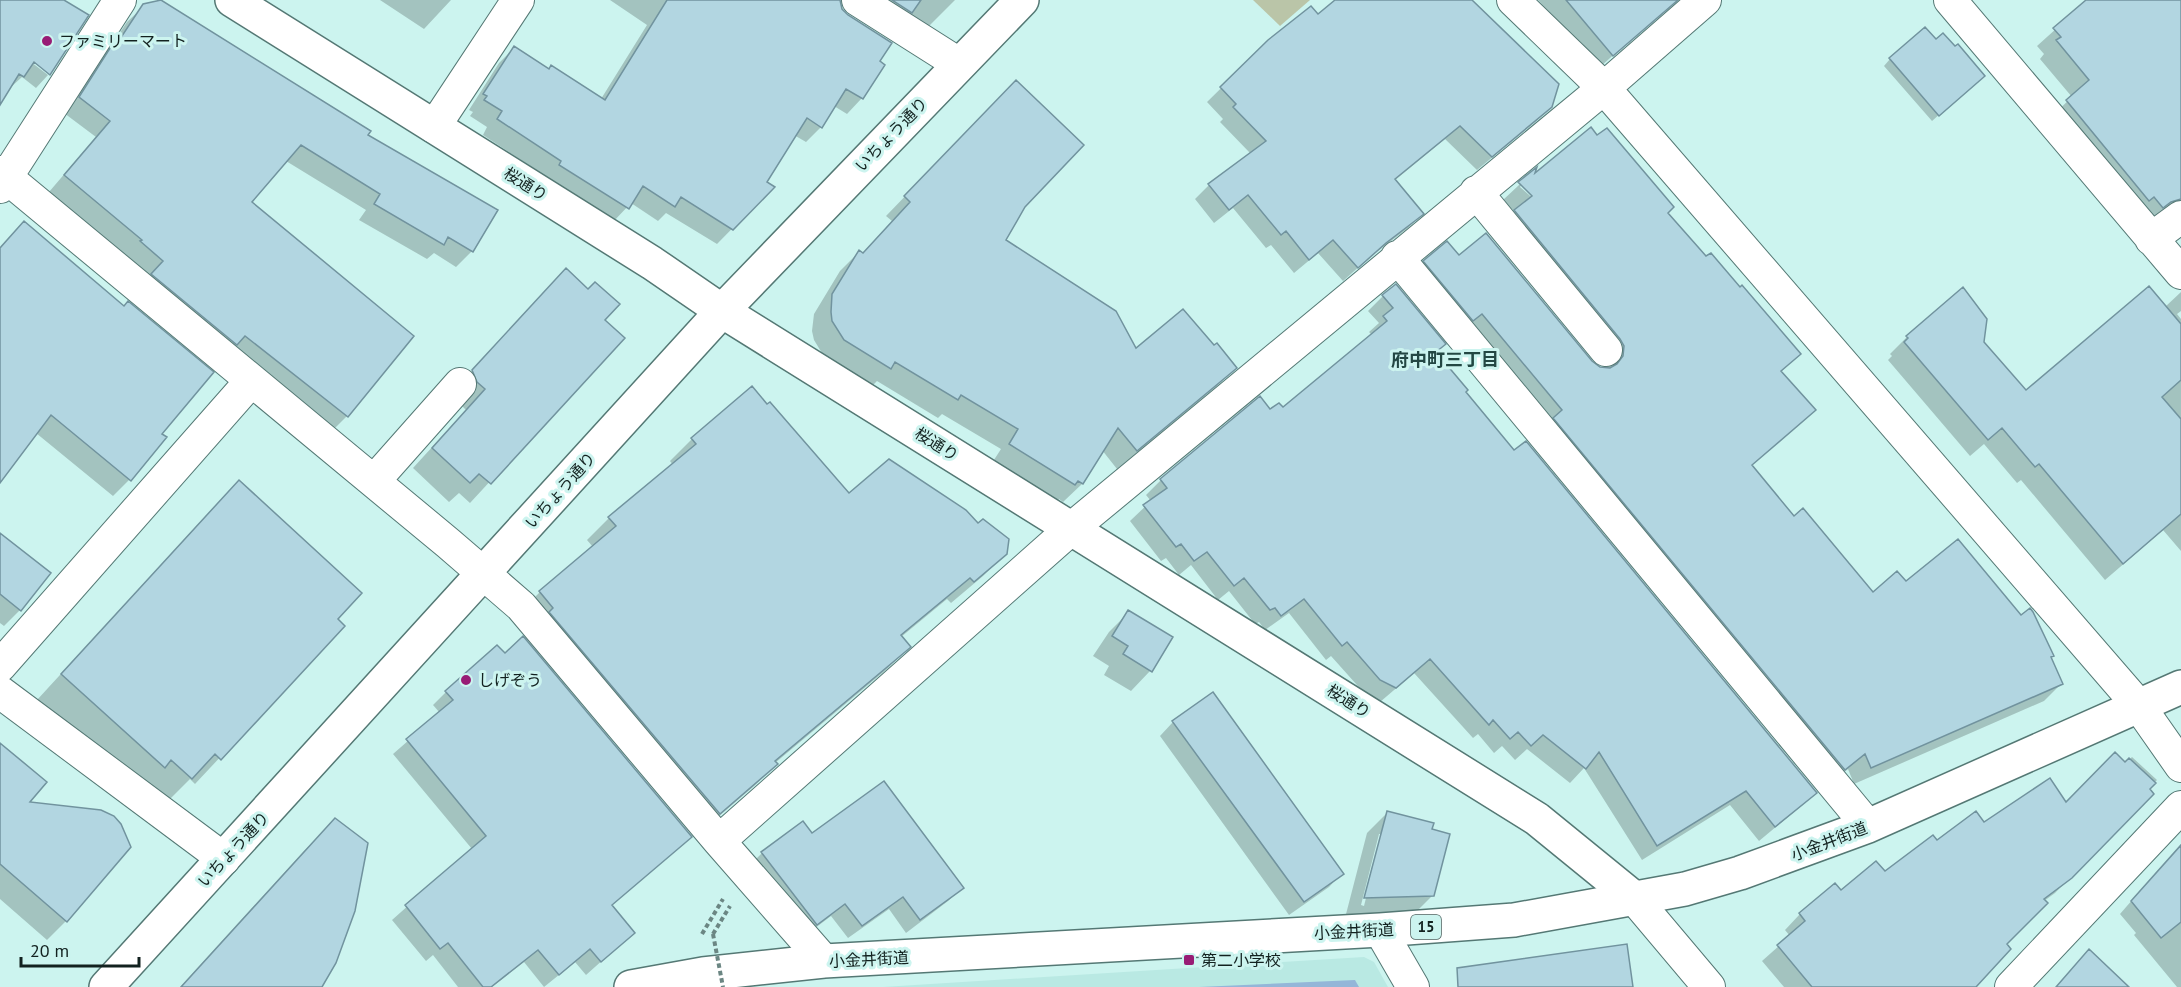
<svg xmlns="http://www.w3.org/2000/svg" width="2181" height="987" font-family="'PT Sans','Noto Sans JP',sans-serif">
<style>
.built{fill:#b9e9e3}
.green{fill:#bac5a8}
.water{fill:#94b6d8}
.shadow{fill:#0003;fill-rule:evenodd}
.building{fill:#b2d6e1;stroke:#71939e;stroke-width:1.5}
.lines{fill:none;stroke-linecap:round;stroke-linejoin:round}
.minor-casing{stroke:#547874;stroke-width:34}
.tertiary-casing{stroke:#547874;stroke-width:36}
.primary-casing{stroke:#547874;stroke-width:36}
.path{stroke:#6b8683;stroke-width:4;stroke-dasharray:4.5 3;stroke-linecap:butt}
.minor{stroke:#fff;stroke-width:32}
.tertiary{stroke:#fff;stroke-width:33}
.primary{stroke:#fff;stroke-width:33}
.path-bridge{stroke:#6b8683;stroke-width:4;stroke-dasharray:4.5 3;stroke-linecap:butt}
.poi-dot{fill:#981c75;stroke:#ccf4ef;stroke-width:2}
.labels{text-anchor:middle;stroke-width:6;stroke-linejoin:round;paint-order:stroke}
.shield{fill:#ccf4ef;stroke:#4a605d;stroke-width:1.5}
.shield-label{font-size:15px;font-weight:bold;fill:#12211f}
.poi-label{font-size:16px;fill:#12211f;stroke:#ccf4ef;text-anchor:start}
.street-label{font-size:16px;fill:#12211f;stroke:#ccf4ef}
.neighbourhood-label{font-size:18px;font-weight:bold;fill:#234743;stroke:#ccf4ef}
</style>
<rect width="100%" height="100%" fill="#ccf4ef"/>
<!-- built -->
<path class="built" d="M1364 957 1374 962 1388 987H883Z"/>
<!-- green -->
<path class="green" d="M1253 0H1310L1280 26Z"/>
<!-- water -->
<path class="water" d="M1355 980 1359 987H1199Z"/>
<!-- shadow -->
<path class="shadow" d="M0 0H62L87 16 48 75V72L29 56 27 59 48 75 36 88 22 77 0 97Z
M380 0H451L424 29Z
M610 0H839L841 10 878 62 862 98 847 114 834 106 821 127 806 142 794 135 765 182 773 187 717 244 666 213 658 221 631 203 612 223 544 181 547 177 483 135 487 127 470 116 473 112 469 110 499 63 514 48 548 70 551 67 601 99 647 25Z
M852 0H955L928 27Z
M1337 0H1465L1551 106 1536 121 1477 170 1445 139 1394 181 1422 214 1408 228 1370 257 1343 281 1318 253 1294 273 1271 245 1266 248 1233 208 1214 223 1195 199 1209 185 1251 154 1220 122 1223 119 1207 102 1269 41 1317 16Z
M1538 0H1674L1599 68Z
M2088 0H2181V229L2145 224 2050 118 2072 97 2040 59 2044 54 2037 46Z
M144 6 366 135 472 251 456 267 434 253 427 259 359 220 366 210 286 161 250 202 412 336 347 416 331 432 49 192 96 137 64 113 104 52 115 40 127 22Z
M1890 59 1976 82 1932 121 1884 66Z
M997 101 1024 206 1004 241 1136 350 1214 347 1235 368 1217 386 1117 469 1102 450 1082 484 1063 502 1059 499 1056 503 992 463 1001 449 942 414 938 418 877 381 871 387 825 358 814 340 812 331 814 314 840 271 859 252 862 254 892 221 886 216Z
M1534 171 1532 177 1666 213 1706 258 1799 354 1780 373 1814 410 1751 466 1793 518 1873 594 1905 583 2021 617 2049 658 2061 684 2044 701 1854 784 1848 769 1828 785 1408 278 1424 262 1458 257 1591 363 1600 368 1607 369V364L1499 228 1515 212 1503 200ZM1522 184 1539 200 1537 202 1520 187Z
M24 223 160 434 164 437 129 480 113 496 36 433 0 481V248Z
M566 270 603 320 623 338 470 503 459 493 449 502 413 468 466 410 458 402 453 392Z
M1963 289 1983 343 2026 392 2165 307 2181 292V311L2177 314 2181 319V551L2163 530 2105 580 2021 480 2017 483 1984 444 1970 456 1888 360 1892 356 1890 354 1907 337Z
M1383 296 1435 353 1464 392 1514 452 1815 793 1800 807 1759 841 1730 805 1642 860 1584 768 1570 783 1527 749 1515 760 1502 746 1494 753 1478 734 1473 738 1414 673 1380 702 1365 694 1331 656 1326 660 1289 613 1265 630 1259 622 1255 624 1229 591 1218 600 1191 565 1179 575 1166 558 1161 561 1130 521 1151 501 1146 495 1161 480 1260 398 1270 411 1282 410 1372 335 1369 332 1379 323 1368 311Z
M752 388 848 495 1005 554 983 576 951 603 947 599 901 637 909 647 887 669 775 763 776 764 754 786 697 835 518 614 540 592 593 547 587 540 609 518 673 465 670 461 692 439Z
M214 507 343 626 195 784 190 779 166 803 139 792 37 700Z
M0 535 20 610 4 626 0 623Z
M1129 612 1150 671 1131 691 1104 675 1109 666 1093 656 1109 632Z
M446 692 690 837 611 906 633 933 586 975 575 962 544 987 524 962 492 987H458L433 955 426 961 392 920 472 849 393 754 440 713 433 705Z
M1173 722 1342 873 1329 887 1289 915 1160 736Z
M0 747 27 803 66 921 47 940 0 899Z
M2132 757 2157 780 2148 789 2152 794 2055 893 2044 901 2005 944 1974 987H1784L1762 961 1790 936 1785 930 1800 914 1885 873 1937 842 1984 824 2066 804 2125 764Z
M1387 813 1433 895 1413 915 1345 918 1367 833ZM1379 834H1382L1364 906 1361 905Z
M335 820 321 987H180L303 852Z
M803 823 812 835 962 888 948 901 906 933 889 909 848 938 831 916 802 938 748 867 762 853Z
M2181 850V987H2177L2134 935 2136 933 2120 914 2160 868Z"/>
<!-- building -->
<path class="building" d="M0 0H64L89 15 50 75 34 62 24 77 19 74 0 105Z
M161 0 371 131 368 135 498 210 473 252 448 237 444 245 374 204 380 194 301 145 252 202 414 336 348 417 245 336 237 345 151 274 163 261 140 241 142 240 64 175 110 121 79 97 119 34 122 36 143 4Z
M667 0H840L842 9 848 15 892 43 880 61 885 65 863 99 846 89 822 128 807 118 767 182 775 187 733 230 681 197 675 207 643 186 629 209 559 165 561 161 497 119 502 111 484 100 487 96 483 94 514 46 549 69 551 65 605 100Z
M892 0H921L912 13Z
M1335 0H1472L1559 84 1552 107 1492 157 1460 126 1395 179 1424 214 1386 243 1358 268 1333 240 1309 260 1286 231 1281 235 1248 195 1229 210 1208 184 1266 141 1233 107 1236 104 1220 87 1268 40 1311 6 1318 14Z
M1566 0H1678L1613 56Z
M2086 0H2181V199L2171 202 2163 208 2154 197 2149 201 2066 100 2089 80 2056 40 2061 37 2053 28Z
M1925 27 1936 39 1943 33 1955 46 1958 44 1985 76 1939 116 1889 58Z
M1016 80 1084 145 1025 207 1006 240 1116 311 1136 348 1183 309 1214 345 1217 343 1237 368 1137 451 1118 428 1083 484 1078 481 1075 485 1009 444 1018 429 961 395 958 400 895 362 891 369 844 340 832 321 831 312 832 294 859 250 863 253 910 202 904 196Z
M1591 127 1597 135 1607 128 1674 207 1668 213 1706 256 1711 253 1740 287 1742 285 1801 354 1781 371 1816 410 1752 465 1794 516 1803 508 1873 592 1897 571 1906 581 1958 539 2021 615 2030 608 2033 612 2054 656 2051 657 2063 684 1871 768 1865 754 1845 770 1553 418 1562 410 1482 314 1473 321 1423 261 1447 241 1459 255 1486 233 1592 361 1600 367 1610 368 1617 364 1623 356 1624 346 1620 339 1514 210 1532 196 1518 182 1537 167 1535 173Z
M24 221 124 306 128 301 214 372 162 434 167 437 131 481 51 415 0 483V248Z
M566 268 588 289 595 282 620 304 605 320 625 338 491 484 479 474 470 483 432 448 485 389 477 382 472 370Z
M1396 284 1446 344 1436 352 1468 390 1466 392 1514 450 1526 441 1817 793 1775 827 1746 791 1657 846 1599 752 1586 769 1543 735 1531 746 1518 732 1510 739 1493 720 1489 725 1430 659 1396 688 1380 680 1347 642 1342 646 1304 599 1281 616 1275 608 1270 610 1244 578 1234 586 1207 552 1194 561 1181 544 1176 547 1143 505 1167 488 1160 479 1260 396 1270 409 1279 403 1283 407 1387 321 1383 316 1393 308 1382 295Z
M2149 286 2181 324V380L2162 397 2181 419V514L2123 564 2039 464 2035 467 2002 428 1988 440 1904 342 1908 338 1906 336 1963 287 1987 319 1984 342 2026 390Z
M752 386 767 404 770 402 849 493 889 459 966 510 978 523 983 519 1009 539 1007 554 974 582 970 578 901 635 911 647 775 761 778 764 720 814 549 612 553 608 539 591 616 526 608 517 696 444 691 438Z
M239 480 362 593 338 619 345 626 221 760 215 754 192 779 171 760 165 768 61 674Z
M0 533 51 573 21 611 0 594Z
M1128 610 1173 637 1152 672 1123 654 1128 646 1112 636Z
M523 636 692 837 612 905 635 933 601 962 590 949 559 975 538 950 491 987H483L448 943 440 949 405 905 486 836 406 739 453 700 445 691 497 645 505 653Z
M1213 692 1344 874 1304 902 1172 721Z
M0 743 47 782 30 802 101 810 114 816 121 824 131 847 67 922 0 864Z
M2115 752 2125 762 2129 758 2156 783 2150 789 2154 794 2072 878 2044 899 2048 903 2007 944 2011 949 1976 987H1812L1777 945 1805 921 1799 913 1835 883 1841 890 1876 861 1885 871 1933 835 1937 840 1976 811 1984 822 2050 778 2066 802Z
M884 781 964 888 920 920 903 897 862 926 845 904 817 925 761 852 803 821 812 833Z
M1387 811 1434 823 1432 829 1450 834 1434 896 1364 898Z
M335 818 368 843 355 911 336 963 322 987H181Z
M2181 845V922L2161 938 2131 901Z
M1627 944 1633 987H1458L1457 968Z
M2089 949 2129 987H2056Z"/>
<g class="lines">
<!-- minor casing -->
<g class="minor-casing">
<path id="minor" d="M858 0 959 64
M1513 0 1604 88 2139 706 2181 766
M1950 0 2181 273
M434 127 518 0
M0 172 448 543 521 606 719 841 824 961
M0 187 120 0
M1476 192 1606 350
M2151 239 2181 217
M1397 257 1868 826
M374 481 460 384
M0 666 251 381
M0 692 224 859
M719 841 1072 528 1604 88 1705 0
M1634 898 1709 987
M1380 930 1413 987
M2011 987 2181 807"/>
</g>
<!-- tertiary casing -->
<g class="tertiary-casing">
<path id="tertiary" d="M232 0 652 263 722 311 1537 819 1634 898
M106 987 722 311 1022 0"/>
</g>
<!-- primary casing -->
<g class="primary-casing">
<path id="primary" d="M631 987 703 974 824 961 1380 930 1514 920 1685 889 1740 873 1868 826 2181 687"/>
</g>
<!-- path -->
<path class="path" d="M702 934 723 899
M713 934 730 906"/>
<!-- minor -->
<use href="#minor" class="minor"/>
<!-- tertiary -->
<use href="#tertiary" class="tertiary"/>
<!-- primary -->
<use href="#primary" class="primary"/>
<!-- path-bridge -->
<path class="path-bridge" d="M713 934 723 987"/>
</g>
<!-- markers -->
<g class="poi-dot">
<circle cx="47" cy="41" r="6"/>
<circle cx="466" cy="680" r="6"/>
<rect x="1183" y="954" width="12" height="12" rx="3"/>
</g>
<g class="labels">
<!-- shield labels -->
<rect class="shield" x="1411" y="915" width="30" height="24" rx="4.5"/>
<g class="shield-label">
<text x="1426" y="932">15</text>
</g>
<!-- poi labels -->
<g class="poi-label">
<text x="59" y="47">ファミリーマート</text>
<text x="478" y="686">しげぞう</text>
<text x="1201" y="966">第二小学校</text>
</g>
<!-- street labels -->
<g class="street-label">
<text transform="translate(891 134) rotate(-46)" y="6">いちょう通り</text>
<text transform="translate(526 184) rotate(32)" y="6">桜通り</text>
<text transform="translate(937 444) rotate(32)" y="6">桜通り</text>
<text transform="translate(560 490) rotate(-48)" y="6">いちょう通り</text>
<text transform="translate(1349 701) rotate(32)" y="6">桜通り</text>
<text transform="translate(1829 841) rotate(-21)" y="6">小金井街道</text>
<text transform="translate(233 849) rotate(-47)" y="6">いちょう通り</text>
<text transform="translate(1354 931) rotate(-3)" y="6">小金井街道</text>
<text transform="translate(869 959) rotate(-3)" y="6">小金井街道</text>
</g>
<!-- neighbourhood labels -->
<g class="neighbourhood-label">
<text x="1445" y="366">府中町三丁目</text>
</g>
</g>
<!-- scale -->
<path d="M21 957v9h118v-9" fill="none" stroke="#12211f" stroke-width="3"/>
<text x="30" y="957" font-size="18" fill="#12211f" stroke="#ccf4ef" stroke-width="4.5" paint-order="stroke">20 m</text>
</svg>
